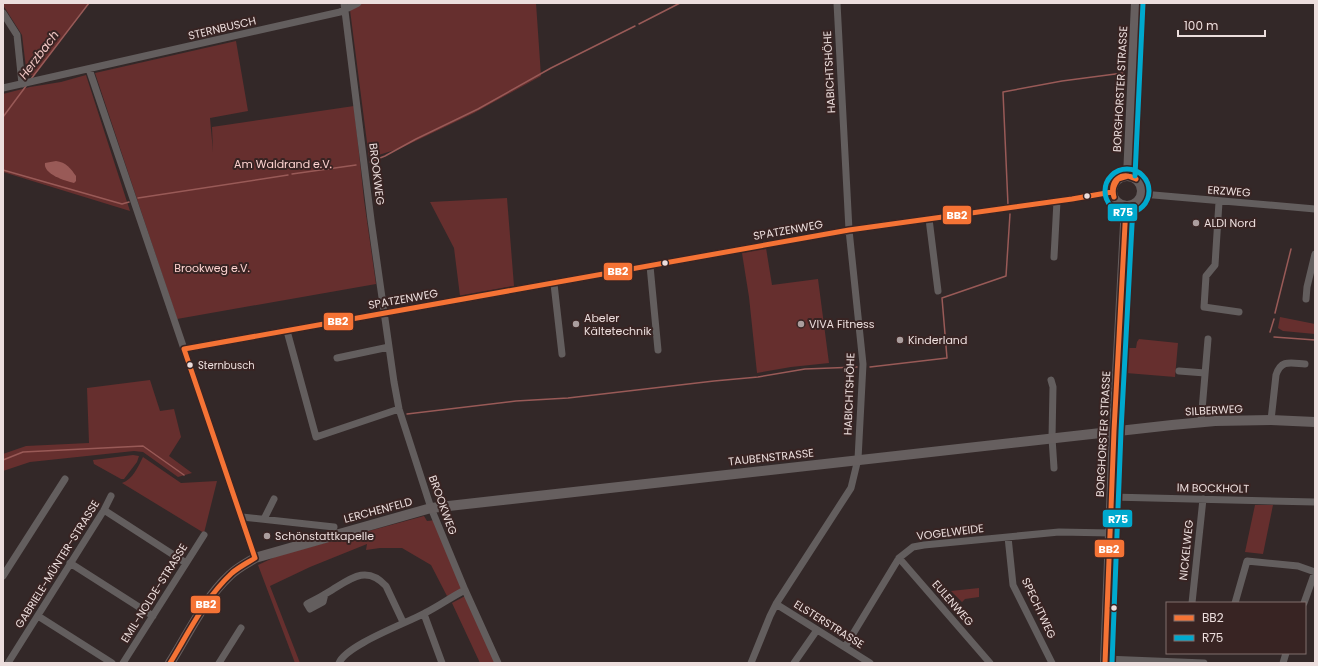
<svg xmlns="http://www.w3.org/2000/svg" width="1318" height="666" font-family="Poppins,sans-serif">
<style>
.green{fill:#662f2e}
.water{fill:#995a57}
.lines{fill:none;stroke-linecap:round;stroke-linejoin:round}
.stream{stroke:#995a57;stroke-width:1.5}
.street{stroke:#635e5e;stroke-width:7}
.secondary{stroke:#665f5f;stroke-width:10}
.bus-1-casing{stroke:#382423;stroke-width:8}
.bus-2-casing{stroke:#382423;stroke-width:8}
.bus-1{stroke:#f57335;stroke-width:5}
.bus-2{stroke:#00a9ce;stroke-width:5}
.bus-dot{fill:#ecdedd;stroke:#382423;stroke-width:1.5}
.poi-dot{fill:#ab9e9e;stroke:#382423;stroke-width:1.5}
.labels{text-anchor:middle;stroke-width:4;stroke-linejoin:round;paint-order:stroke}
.bus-label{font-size:10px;fill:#ecdedd;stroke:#382423;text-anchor:start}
.street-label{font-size:11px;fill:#ecdedd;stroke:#382423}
.park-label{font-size:11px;fill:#fdd3d0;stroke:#382423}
.poi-label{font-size:11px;fill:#ecdedd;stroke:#382423;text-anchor:start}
.water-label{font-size:12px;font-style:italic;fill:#f2c8c5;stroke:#382423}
.line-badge{stroke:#382423;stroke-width:1.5}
.badge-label{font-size:11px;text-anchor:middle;font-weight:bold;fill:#fff}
</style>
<rect width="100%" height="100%" fill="#332828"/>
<!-- green -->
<path class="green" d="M3 3H88L34 75 27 76 22 35 3 5Z
M363 3H536L541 76 474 113 401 148 369 158 350 10Z
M236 41 248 111 210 118 213 152 212 127 354 106 364 200 376 284 177 319 95 73Z
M86 75 130 211 3 172V94L30 87 61 82Z
M507 198 514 286 460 296 454 248 430 202Z
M766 248 772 285 818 279 829 363 791 367 757 373 749 297 742 253Z
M1280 317 1315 324V334L1283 331 1278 328Z
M1139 339 1178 343 1175 377 1126 373 1127 348H1136L1137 342Z
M150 380 160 411 174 409 181 437 169 456 192 473 178 477 143 452 134 451 30 462 3 471V454L26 446 89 443 87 388Z
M133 455 139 456 137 462 124 479H121L94 464 93 460Z
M143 457 181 483 217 481 204 533 122 483C133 479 138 467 143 457Z
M1255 505H1273L1263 554 1245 552Z
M424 516 427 521 436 520 465 590 447 596 431 565 402 548H380L366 550 367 544 310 567 270 586 300 663H295L258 565 277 556Z
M979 588V597L965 599 962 602 951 591Z
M467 595 498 663H480L452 603Z"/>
<!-- water -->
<path class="water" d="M56 161C66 162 71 169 76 176V181L74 183C65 181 43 174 45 163Z"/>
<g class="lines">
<!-- stream -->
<path class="stream" d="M639 24 680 3
M31 79 89 3
M3 117 26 86
M370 162 385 156 416 139 478 109 551 68 635 26
M3 170 122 204 129 202
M292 174 356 165
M138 198 288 175
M1008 205 1003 92 1062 81 1123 73
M1275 313 1291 249
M1270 332 1274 319
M1274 337 1315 340
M870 367 947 358 942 298 1006 276 1010 214
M407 414 516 401 568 398 714 381 758 377 805 369 857 367
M3 460 23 452 143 446 184 475"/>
<!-- street -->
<path class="street" d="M344 3 371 220 394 382 399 409 431 508 465 590 498 663
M3 13 17 35 22 84
M89 69 255 558
M3 88 340 12 358 3
M1142 194 1315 209
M1219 202 1215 265 1206 276 1204 307 1239 312
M929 219 938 291
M1054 257 1057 201
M650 266 658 350
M554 284 562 354
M1306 299 1307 287 1315 254
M287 331 316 437 399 409
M184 349 849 230 1072 199 1112 192
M337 358 389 347
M1179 371 1205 373
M1051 380 1053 387 1052 438 1054 468
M1271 420 1276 375C1281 359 1291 363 1305 364
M1201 422 1208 339
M1111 497 1315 502
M104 510 186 563
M242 517 334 527
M264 519 274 499
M1008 537 1013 585 1052 663
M899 558 990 663
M70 563 153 616
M3 576 65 479
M325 594 323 602 310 609 307 604C315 600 324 595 332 590 351 578 367 565 386 586L403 622
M1192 603 1203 499
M1235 603 1247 561 1298 566 1315 572
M1304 603 1315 572
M776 604 870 663
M424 614 442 663
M38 616 112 663
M845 647 899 558 913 547 924 545 1059 532 1111 533
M1105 659 1204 663
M8 663 104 510 111 496
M123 663 204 535
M219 663 241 628
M339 663C346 645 407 623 425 613 439 606 451 597 465 590
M751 663 770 616 776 604 851 488 858 459 863 364 849 230 837 3
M794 663 817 630
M1283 663 1286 653"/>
<!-- secondary -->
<path class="secondary" d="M1128 176 1136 3
M1112 191a15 15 0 1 1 30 0a15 15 0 1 1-30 0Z
M170 663C189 633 204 599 230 575 237 568 247 563 255 558L431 508 1172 425 1215 421 1271 420 1315 422
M1105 663 1114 431 1126 206"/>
<!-- bus-1 casing -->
<g class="bus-1-casing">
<path id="bus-1" d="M1114 197C1108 181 1122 170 1136 179
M1114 197C1112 189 1114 185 1118 179L1128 176 1136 179
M184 349 849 230 1072 199 1112 192
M184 349 255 558
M170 663C189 632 205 598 232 573 239 567 247 563 255 558
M1105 663 1114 431 1126 206"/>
</g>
<!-- bus-2 casing -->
<g class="bus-2-casing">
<path id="bus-2" d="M1105 191a22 22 0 1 1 44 0a22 22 0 1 1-44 0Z
M1135 176 1143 3
M1112 663 1121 431 1133 206"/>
</g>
<!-- bus-1 -->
<use href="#bus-1" class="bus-1"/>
<!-- bus-2 -->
<use href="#bus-2" class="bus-2"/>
</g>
<!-- markers -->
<g class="bus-dot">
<circle cx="1087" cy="196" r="3.5"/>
<circle cx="665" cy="263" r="3.5"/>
<circle cx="190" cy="365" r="3.5"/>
<circle cx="1114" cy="608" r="3.5"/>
</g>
<g class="poi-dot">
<circle cx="1196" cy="223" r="4"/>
<circle cx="576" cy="324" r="4"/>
<circle cx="801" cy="324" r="4"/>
<circle cx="900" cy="340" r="4"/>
<circle cx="267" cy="536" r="4"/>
</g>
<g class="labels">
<!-- bus labels -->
<g class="bus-label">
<text x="198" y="369">Sternbusch</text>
</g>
<!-- street labels -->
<g class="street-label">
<text transform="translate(222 28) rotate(-13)" y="4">STERNBUSCH</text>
<text transform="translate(829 72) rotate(-93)" y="4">HABICHTSHÖHE</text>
<text transform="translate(1120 89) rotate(-87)" y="4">BORGHORSTER STRASSE</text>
<text transform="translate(377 174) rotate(83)" y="4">BROOKWEG</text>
<text transform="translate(1229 191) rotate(4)" y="4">ERZWEG</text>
<text transform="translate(788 230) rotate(-10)" y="4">SPATZENWEG</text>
<text transform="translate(403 299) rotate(-10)" y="4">SPATZENWEG</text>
<text transform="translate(849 394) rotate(-88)" y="4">HABICHTSHÖHE</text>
<text transform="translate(1214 410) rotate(-3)" y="4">SILBERWEG</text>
<text transform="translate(1103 434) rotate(-87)" y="4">BORGHORSTER STRASSE</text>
<text transform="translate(771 457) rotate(-6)" y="4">TAUBENSTRASSE</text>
<text transform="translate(1213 488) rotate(1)" y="4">IM BOCKHOLT</text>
<text transform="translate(443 505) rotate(70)" y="4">BROOKWEG</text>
<text transform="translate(378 510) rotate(-15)" y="4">LERCHENFELD</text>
<text transform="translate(950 532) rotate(-7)" y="4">VOGELWEIDE</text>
<text transform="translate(1186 550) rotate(-84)" y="4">NICKELWEG</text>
<text transform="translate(57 564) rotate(-58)" y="4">GABRIELE-MÜNTER-STRASSE</text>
<text transform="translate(154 593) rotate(-58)" y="4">EMIL-NOLDE-STRASSE</text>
<text transform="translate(953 603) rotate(49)" y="4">EULENWEG</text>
<text transform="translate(1039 608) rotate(65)" y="4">SPECHTWEG</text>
<text transform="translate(829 624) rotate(32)" y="4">ELSTERSTRASSE</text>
</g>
<!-- park labels -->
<g class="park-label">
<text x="283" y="168">Am Waldrand e.V.</text>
<text x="212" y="272">Brookweg e.V.</text>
</g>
<!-- poi labels -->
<g class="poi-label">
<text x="1204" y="227">ALDI Nord</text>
<text x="584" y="322">Abeler<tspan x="584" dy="13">Kältetechnik</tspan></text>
<text x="809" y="328">VIVA Fitness</text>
<text x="908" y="344">Kinderland</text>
<text x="275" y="540">Schönstattkapelle</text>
</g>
<!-- water labels -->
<g class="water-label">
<text transform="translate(39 55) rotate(-53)" y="4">Herzbach</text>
</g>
</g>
<g class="line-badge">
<rect x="1107" y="203" width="31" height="19" rx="4" fill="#00a9ce"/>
<rect x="942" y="205" width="30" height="20" rx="4" fill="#f57335"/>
<rect x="603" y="262" width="30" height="19" rx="4" fill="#f57335"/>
<rect x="323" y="312" width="31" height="19" rx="4" fill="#f57335"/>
<rect x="1102" y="509" width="31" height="19" rx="4" fill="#00a9ce"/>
<rect x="1094" y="539" width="31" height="19" rx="4" fill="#f57335"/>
<rect x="190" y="595" width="31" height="19" rx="4" fill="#f57335"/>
</g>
<g class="badge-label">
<text x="1123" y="216">R75</text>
<text x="957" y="219">BB2</text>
<text x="618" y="275">BB2</text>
<text x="338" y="325">BB2</text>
<text x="1118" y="523">R75</text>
<text x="1109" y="553">BB2</text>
<text x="206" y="608">BB2</text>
</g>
<!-- border -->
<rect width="1318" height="666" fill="none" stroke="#ecdedd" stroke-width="8"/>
<!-- legend -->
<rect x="1166" y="602" width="140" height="52" fill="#382423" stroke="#806e6d"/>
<rect x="1174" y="615" width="20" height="6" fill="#f57335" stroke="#806e6d"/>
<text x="1202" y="622" font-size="12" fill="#ecdedd">BB2</text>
<rect x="1174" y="635" width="20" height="6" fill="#00a9ce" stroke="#806e6d"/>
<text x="1202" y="642" font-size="12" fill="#ecdedd">R75</text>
<!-- scale -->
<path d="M1178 30v6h87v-6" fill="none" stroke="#ecdedd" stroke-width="2"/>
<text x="1184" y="30" font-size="12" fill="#ecdedd" stroke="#382423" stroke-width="3" paint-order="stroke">100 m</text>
</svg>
